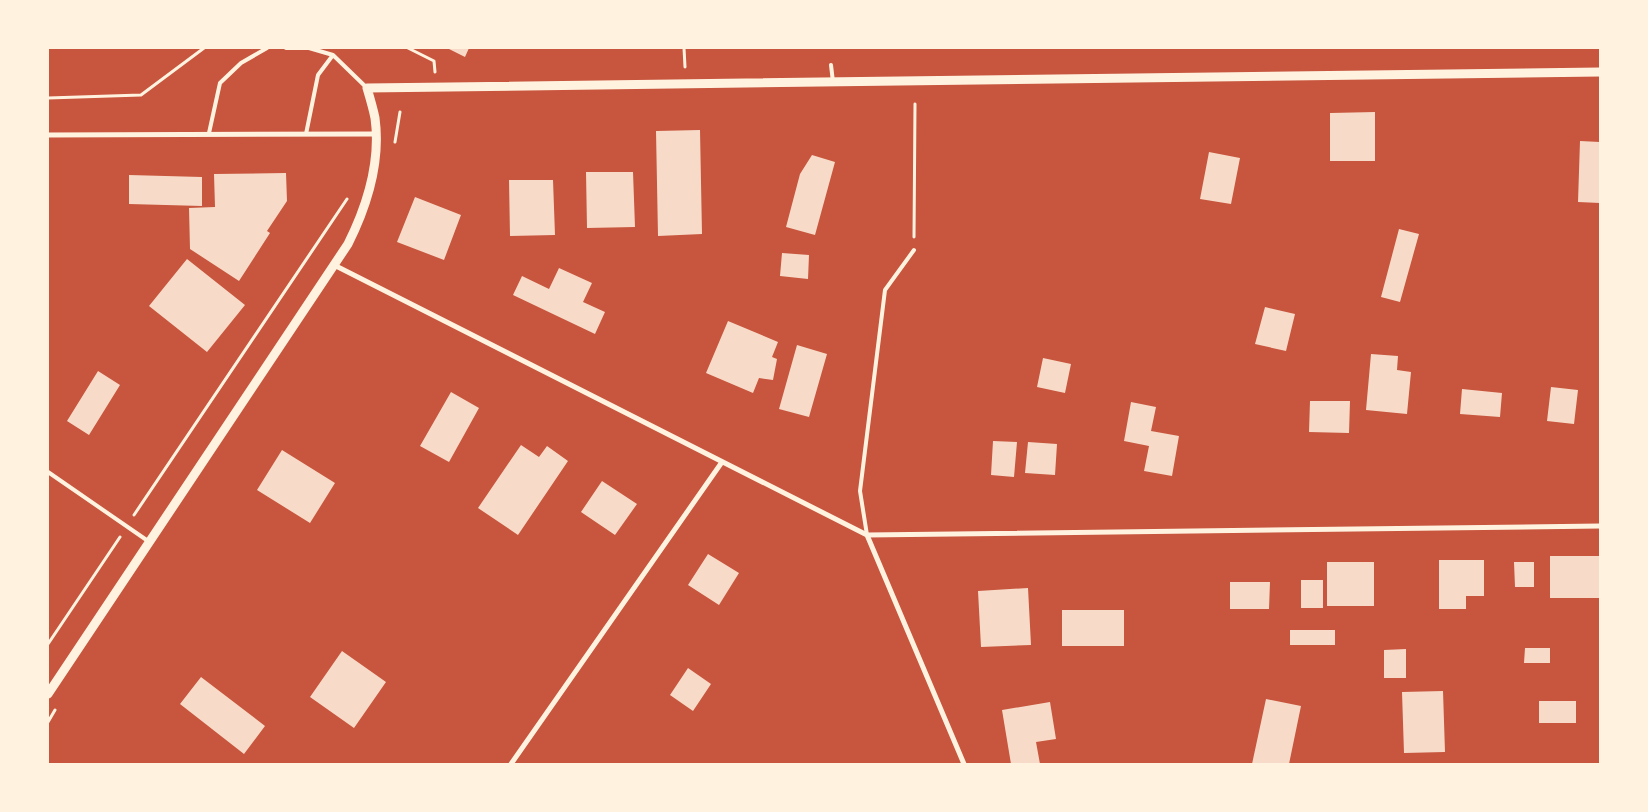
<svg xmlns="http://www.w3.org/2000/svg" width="1648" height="812" font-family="'Exo 2',sans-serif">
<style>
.building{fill:#f7dbc8}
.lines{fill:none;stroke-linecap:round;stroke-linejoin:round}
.path{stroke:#fff3e0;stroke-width:3}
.service{stroke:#fff3e0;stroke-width:4}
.minor{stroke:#fff3e0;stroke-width:5}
.tertiary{stroke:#fff3e0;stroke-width:9}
</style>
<rect width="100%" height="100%" fill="#c8553d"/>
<!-- building -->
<path class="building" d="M447 48H469L465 57Z
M1375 112V161H1330V113Z
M700 130 702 234 658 236 656 131Z
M1580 141 1600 142V203L1578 202Z
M1209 152 1240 158 1231 204 1200 199Z
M812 155 835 162 815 235 786 227 800 174Z
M586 172H633L635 227 587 228Z
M286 173 287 201 267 231 270 233 239 281 190 249 189 208 215 207 214 174Z
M129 175 202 177V206L129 204Z
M509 180H553L555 235 510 236Z
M415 197 461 215 444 260 397 242Z
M1399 229 1419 234 1400 302 1381 297Z
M782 253 809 255 808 279 780 276Z
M187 259 245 305 207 352 149 306Z
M559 268 592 283 583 302 605 312 595 334 513 295 522 276 549 289Z
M1265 307 1295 314 1286 351 1255 344Z
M728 321 778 342 772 357 777 359 773 380 759 378 753 393 706 373Z
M797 345 827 354 809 417 779 409Z
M1371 354 1398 356 1397 370 1411 372 1407 414 1366 410Z
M1043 358 1071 364 1065 393 1037 387Z
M98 371 120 385 89 435 67 421Z
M1551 387 1578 390 1574 424 1547 421Z
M1462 389 1502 393 1500 417 1460 414Z
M451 392 479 408 449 462 420 446Z
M1310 401H1350L1349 433 1309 432Z
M1131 402 1156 407 1151 431 1179 436 1172 476 1144 471 1149 446 1124 441Z
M993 441 1017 442 1014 477 991 475Z
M1028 442 1057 444 1055 475 1025 473Z
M521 445 539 457 547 446 568 461 518 535 478 508Z
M282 450 335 483 310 523 257 490Z
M602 481 637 504 615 535 581 512Z
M708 554 739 573 719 605 688 585Z
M1550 556H1600V598H1550Z
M1439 560H1484V596H1466V609H1439Z
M1327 562H1374V606H1327Z
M1514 562H1534V587H1515Z
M1301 580H1323V608H1301Z
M1230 582H1270L1269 609H1230Z
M1028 588 1031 645 981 647 978 591Z
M1062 610H1124V646H1062Z
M1290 630H1335V645H1290Z
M1525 648H1550V663H1524Z
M1406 649V678H1384V650Z
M342 651 386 682 354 728 310 697Z
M688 668 711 684 693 711 670 695Z
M201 677 265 726 244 754 180 704Z
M1443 691 1445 752 1404 753 1402 692Z
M1266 699 1301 706 1289 764H1252Z
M1539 701H1576V723H1539Z
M1050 702 1056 739 1036 742 1040 764H1011L1002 710Z"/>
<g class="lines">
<!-- path -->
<path class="path" d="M408 48 434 61 435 72
M684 48 685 67
M48 98 141 95 204 48
M395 142 400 112
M914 237 915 104
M134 515 347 199
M48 644 120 537
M48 722 55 710"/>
<!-- service -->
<path class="service" d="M286 48H309L333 55 367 88
M831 65 833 82
M209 133 220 83 241 63 267 48
M306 134 318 75 333 55
M48 472 148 541
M867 535 860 491 885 290 914 250"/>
<!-- minor -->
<path class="minor" d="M48 135 376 134
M334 265 867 535 964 764
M867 535 1600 526
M511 764 722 462"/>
<!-- tertiary -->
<path class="tertiary" d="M48 694 348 244C367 206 381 162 375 118 373 108 370 98 367 88L1600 72"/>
</g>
<!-- border -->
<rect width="1648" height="812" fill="none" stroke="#fff3e0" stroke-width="98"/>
</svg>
